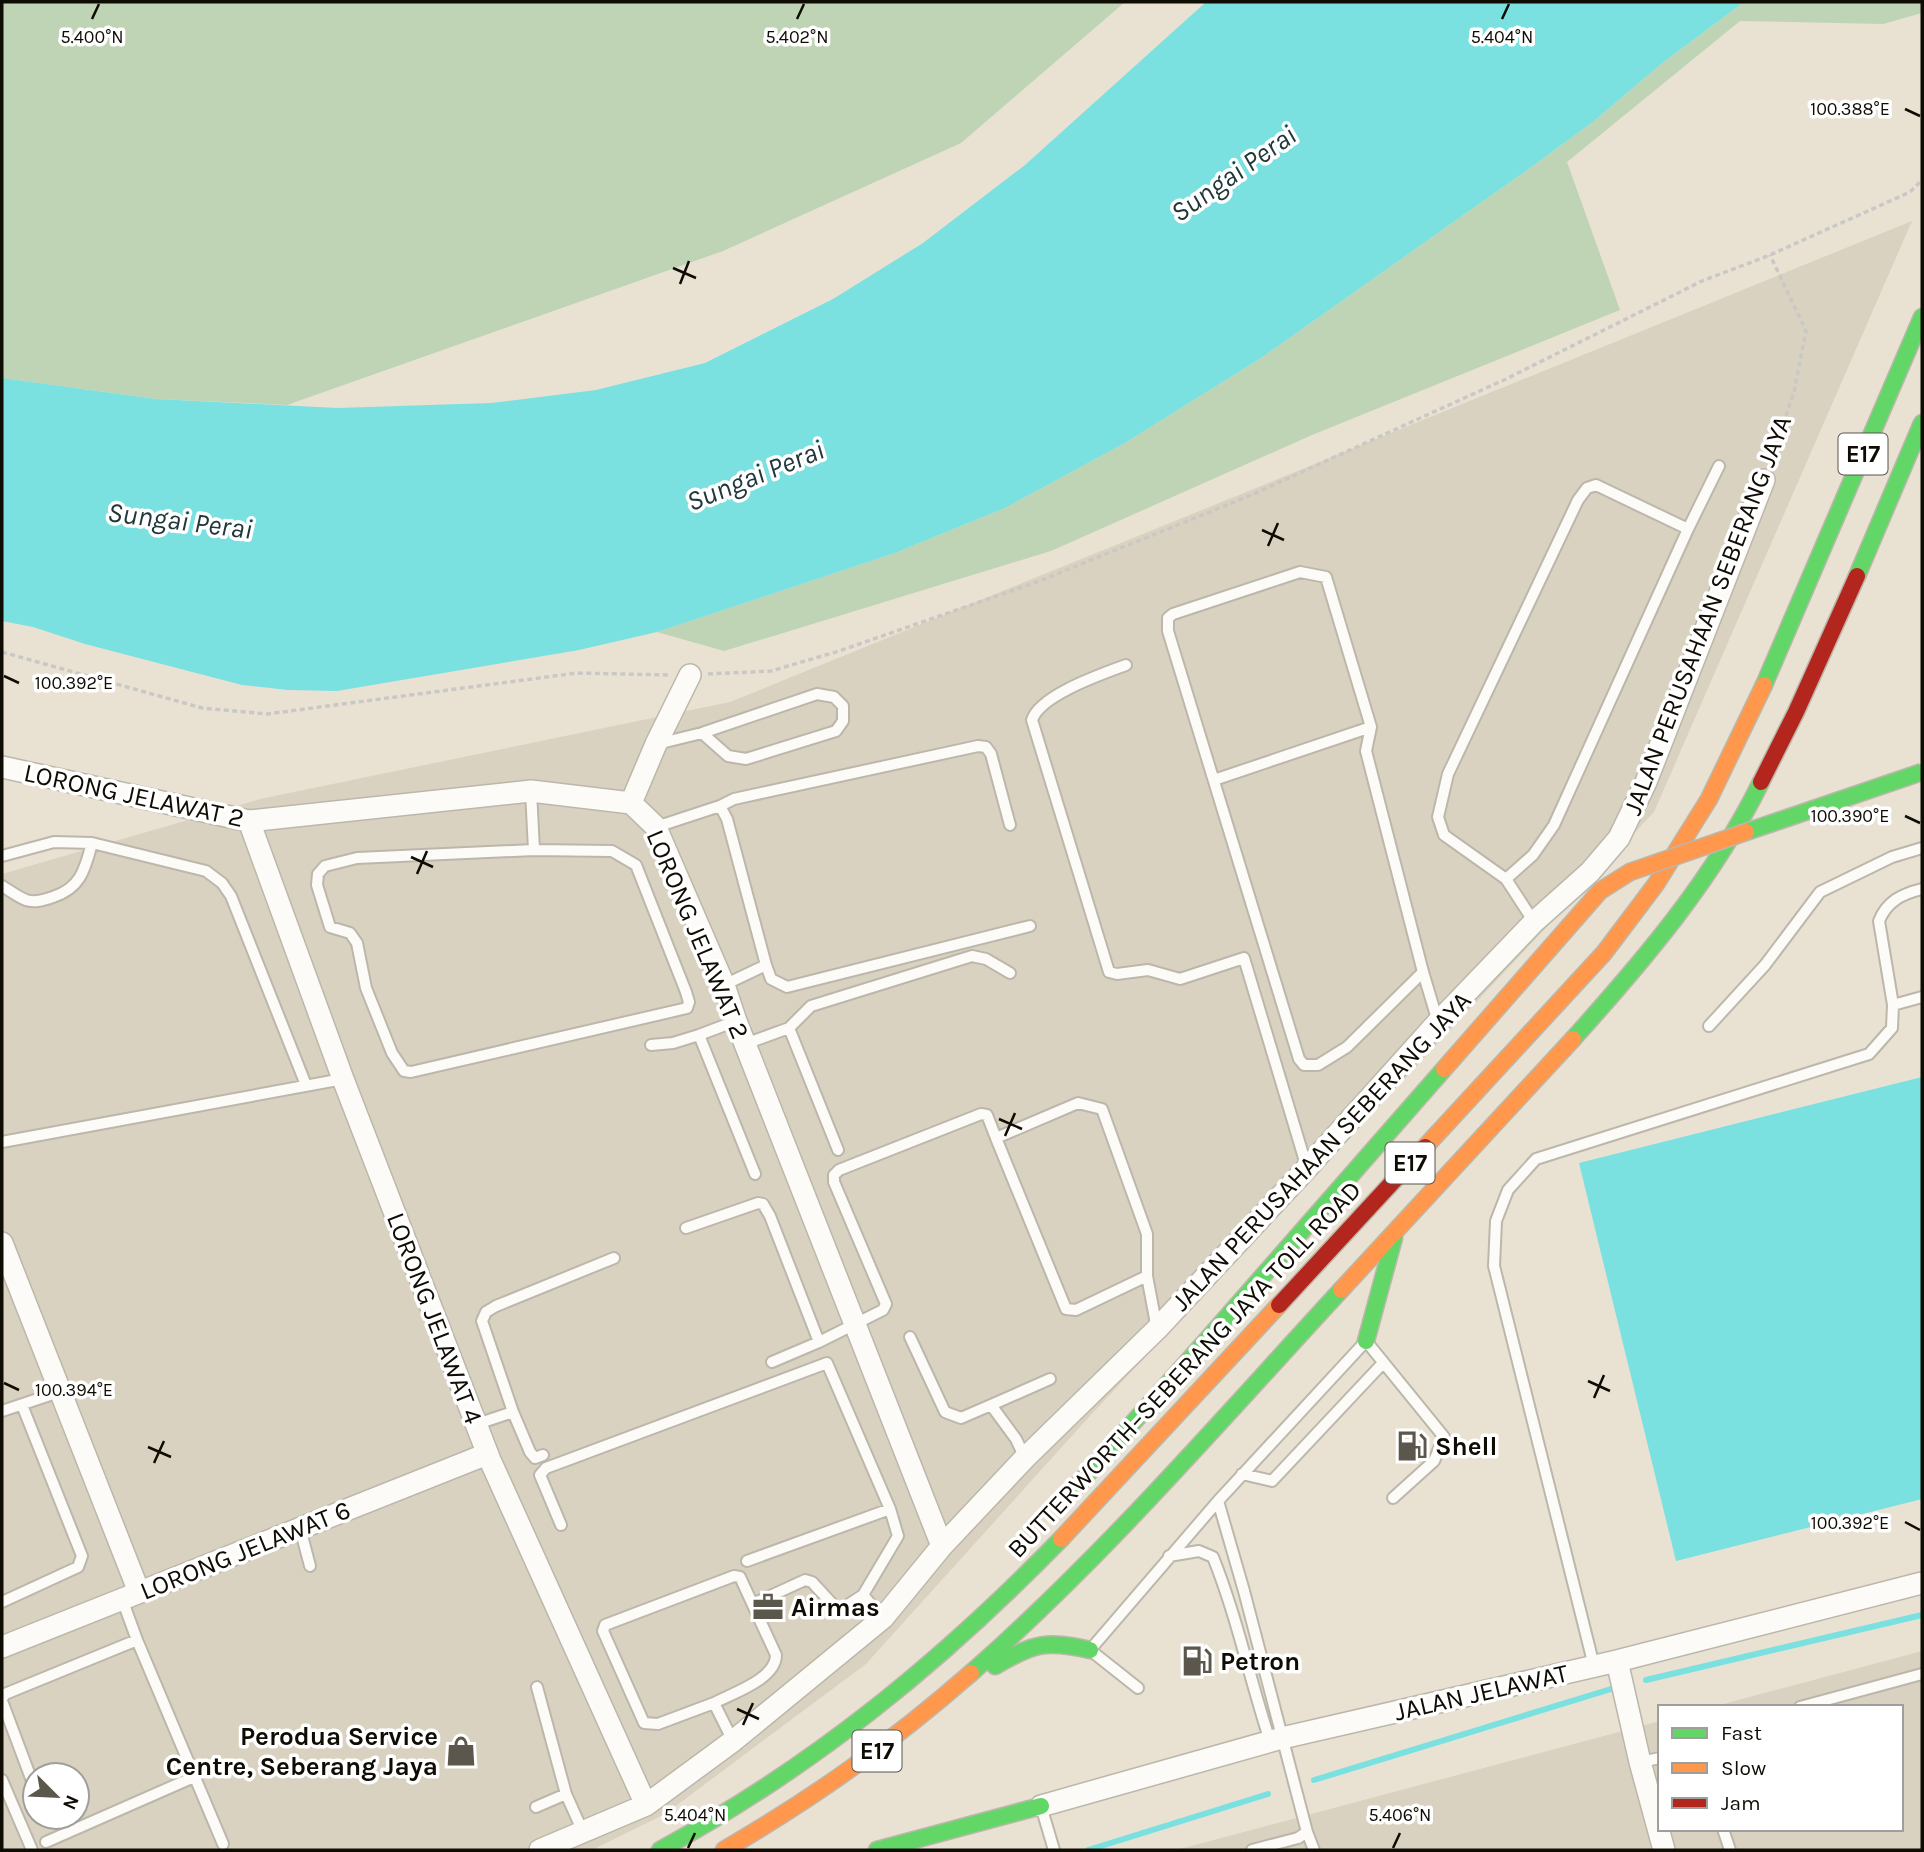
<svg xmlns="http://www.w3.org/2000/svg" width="1924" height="1852" font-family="Karla,sans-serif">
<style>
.industrial{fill:#dad2c0;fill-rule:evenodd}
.green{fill:#bed4b4}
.water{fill:#7ae1e0}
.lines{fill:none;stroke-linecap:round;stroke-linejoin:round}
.stream{stroke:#7ae1e0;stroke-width:6}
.lane-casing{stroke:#bcb7ab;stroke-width:14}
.street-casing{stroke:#bcb7ab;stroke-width:24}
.fast-casing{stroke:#bcb7ab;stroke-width:19}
.slow-casing{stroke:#bcb7ab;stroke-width:19}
.jam-casing{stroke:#bcb7ab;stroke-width:19}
.path{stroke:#cac8c5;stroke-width:3.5;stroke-dasharray:5 3.5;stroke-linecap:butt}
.lane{stroke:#fcfbf8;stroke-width:10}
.street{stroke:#fcfbf8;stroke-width:21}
.fast{stroke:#63d668;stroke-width:16}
.slow{stroke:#ff974d;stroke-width:16}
.jam{stroke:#b3261e;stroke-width:16}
.fast-bridge-casing{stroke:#bcb7ab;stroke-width:19;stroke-linecap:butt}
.slow-bridge-casing{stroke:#bcb7ab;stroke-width:19;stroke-linecap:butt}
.fast-bridge{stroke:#63d668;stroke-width:16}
.slow-bridge{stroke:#ff974d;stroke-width:16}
.ticks{fill:none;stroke:#0f0c04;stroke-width:2.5}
.labels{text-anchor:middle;stroke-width:7;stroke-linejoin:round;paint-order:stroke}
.shield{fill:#fff;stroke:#57554f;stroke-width:2}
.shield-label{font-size:24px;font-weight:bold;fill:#0f0c04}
.street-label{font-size:26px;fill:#0f0c04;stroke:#fff}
.poi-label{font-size:26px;font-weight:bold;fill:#0f0c04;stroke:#fff;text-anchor:start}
.water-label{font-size:28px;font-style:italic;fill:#203839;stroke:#fff}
.ticks-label{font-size:18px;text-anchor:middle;fill:#0f0c04;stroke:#fff;stroke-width:7;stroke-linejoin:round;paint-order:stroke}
</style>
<rect width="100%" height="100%" fill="#e9e2d3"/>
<!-- industrial -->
<path class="industrial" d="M1912 221 1654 812 1089 1417 866 1664 665 1814 592 1850H2V874L260 799 730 702ZM35 1775H77V1817H35Z
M1922 1651V1850H1176L1660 1721V1829H1901V1707H1712Z"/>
<!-- green -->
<path class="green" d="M2 2H1125L961 143 723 251 287 405 156 399 2 378Z
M1744 2H1922V13L1883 24 1740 21 1567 162 1620 310 1312 435 1051 551 724 651 657 632 895 553 1005 508 1125 443 1261 358 1537 163 1594 121 1661 64Z"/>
<!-- water -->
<path class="water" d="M1206 2H1744L1661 64 1594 121 1537 163 1261 358 1125 443 1005 508 895 553 657 632 579 650 337 691 288 690 242 685 85 644 33 627 2 621V378L156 399 337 408 491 403 596 390 705 363 833 299 923 243 1025 165Z
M1922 1077V1499L1676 1561 1579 1163Z"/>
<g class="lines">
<!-- stream -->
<path class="stream" d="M1646 1680 1922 1615
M1314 1780 1611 1689
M1088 1850 1268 1794"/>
<!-- lane casing -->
<g class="lane-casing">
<path id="lane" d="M1688 529 1719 466
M1126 665C1102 674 1040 695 1032 720L1109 972 1117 974 1148 970 1180 979 1244 958 1307 1168
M657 744 702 733 817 694 834 697 843 706V721L836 731 746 759 728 756 702 733
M1214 780 1371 727
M531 791 534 850 357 858 325 866 318 874 317 885 330 927 350 933 357 943 366 988 392 1053 404 1071 411 1072 687 1008 689 1002 686 992 636 865 612 851 534 850
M656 827 720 806
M2 856 54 842 92 843 206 871 222 883 231 896 306 1085
M1506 879 1533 855 1554 825 1688 529 1596 485 1587 488 1578 500 1448 774 1438 817 1444 835 1506 879 1534 922
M2 886C9 890 18 897 26 900 35 903 44 900 53 897 81 888 85 869 92 843
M766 965 771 979 787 987 1030 926
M1423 972 1347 1047 1318 1065H1304L1299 1059 1168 631V618L1173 614 1300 572 1326 577 1371 727 1366 751 1423 972 1438 1022
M724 985 766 965 727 819 720 806 734 799 978 746 986 747 991 754 1010 825
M1893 1005 1922 997
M736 1021 699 1035 755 1174
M1709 1026 1765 965 1820 892 1892 857 1922 848
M789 1028 838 1150
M745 1044 789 1028 811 1006 972 956 986 959 1010 973
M651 1045 673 1043 699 1035
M2 1142 343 1079
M686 1228 758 1203 763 1204 770 1216 819 1342 883 1310 886 1304 834 1182V1175L839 1170 981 1114 987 1115 996 1138
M1147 1276 1076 1310 1066 1309 996 1138 1078 1103 1102 1109 1147 1234V1276L1157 1329
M910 1337 945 1412 961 1418 991 1405 1016 1439 1025 1458
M772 1362 819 1342
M991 1405 1050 1379
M2 1411 59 1392
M513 1412 482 1321 486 1312 496 1306 614 1258
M477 1424 513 1412 530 1452 535 1458 543 1455
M1242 1474 1272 1481 1383 1363
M1218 1501 1244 1591 1307 1832 1298 1838 1252 1850
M561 1525 540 1475 546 1468 827 1363 890 1509 898 1536 863 1595 883 1618
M300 1528 310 1566
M1169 1556 1199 1551 1213 1557C1237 1617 1250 1680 1270 1741
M747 1561 890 1509
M122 1599 137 1640 223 1844
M2 1602 78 1567 82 1556 22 1405
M753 1604 805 1580 812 1582 836 1608H843L863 1595
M1594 1666 1494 1266 1496 1221 1508 1190 1536 1159 1869 1054 1892 1028 1893 1005 1879 921C1887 901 1902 894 1922 889
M537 1687 566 1794 583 1832
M1138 1688 1090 1650 1218 1501 1366 1341 1444 1437 1434 1461 1393 1498
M2 1699 5 1694 137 1640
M2 1701 35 1789
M714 1703C733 1693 776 1679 776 1655L740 1577 734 1576 605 1625 603 1631 644 1723 658 1724 714 1703 733 1741
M1800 1707 1922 1674
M1640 1762 1660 1758
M2 1780 32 1850
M536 1807 566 1794
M1043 1813 1054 1850
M1723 1829 1730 1850
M1307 1832 1314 1850
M46 1842 194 1777"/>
</g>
<!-- street casing -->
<g class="street-casing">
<path id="street" d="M2 767 249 821 531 791 631 803 656 827 661 839 724 985 736 1021 942 1546
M631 803 656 744 690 675
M249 821 343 1079 490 1460 646 1805
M2 1243 139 1592
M2 1647 487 1454
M1617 1661 1640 1762 1664 1850
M1041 1806 1282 1738 1617 1661 1922 1583
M540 1850 646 1805 733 1741 883 1618 942 1546 1025 1458 1157 1329 1307 1168 1438 1022 1534 922 1590 872 1619 838 1646 782 1764 480"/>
</g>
<!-- fast casing -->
<g class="fast-casing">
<path id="fast" d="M1857 576 1922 423
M1764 685 1922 317
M1573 1039C1644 960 1714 878 1761 782
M1366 1341 1394 1238
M1075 1488 1211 1335
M995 1666C1034 1643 1046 1640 1090 1650
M971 1673C1104 1556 1221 1420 1341 1290
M660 1850C814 1766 939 1664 1061 1539
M877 1850 1041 1806"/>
</g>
<!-- slow casing -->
<g class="slow-casing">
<path id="slow" d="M1425 1147 1604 953 1656 884 1709 799 1764 685
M1341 1290 1573 1039
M1061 1539 1279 1305
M724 1850C815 1797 891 1743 971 1673"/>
</g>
<!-- jam casing -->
<g class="jam-casing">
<path id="jam" d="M1761 782 1796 712 1857 576
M1279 1305 1425 1147"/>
</g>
<!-- path -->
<path class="path" d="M1769 464 1794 392 1806 331 1770 255
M2 652 202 708 267 714 577 673 669 675
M708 674 771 671 839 651 1037 582 1249 496 1506 379 1702 281 1770 255 1910 192 1922 180"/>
<!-- lane -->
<use href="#lane" class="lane"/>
<!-- street -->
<use href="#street" class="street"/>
<!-- fast -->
<use href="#fast" class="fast"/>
<!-- slow -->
<use href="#slow" class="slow"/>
<!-- jam -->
<use href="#jam" class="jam"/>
<!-- fast-bridge casing -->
<g class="fast-bridge-casing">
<path id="fast-bridge" d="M1746 832 1922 772
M1211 1335 1444 1069"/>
</g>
<!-- slow-bridge casing -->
<g class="slow-bridge-casing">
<path id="slow-bridge" d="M1444 1069 1600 891 1630 872 1746 832"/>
</g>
<!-- fast-bridge -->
<use href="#fast-bridge" class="fast-bridge"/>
<!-- slow-bridge -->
<use href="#slow-bridge" class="slow-bridge"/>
</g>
<!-- ticks -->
<path class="ticks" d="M92 19 99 4M797 19 804 4M1502 19 1509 4M1905 109 1920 116M673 268 696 278M680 284 689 261M1262 530 1284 540M1268 546 1278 523M4 676 19 683M1905 816 1920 823M411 857 433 867M417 874 427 851M999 1119 1022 1129M1005 1136 1015 1113M1588 1381 1610 1391M4 1383 19 1390M1594 1398 1604 1375M148 1447 171 1457M154 1463 164 1441M1905 1522 1920 1530M737 1709 759 1719M743 1725 753 1703M688 1848 695 1833M1393 1848 1400 1833"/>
<!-- icons -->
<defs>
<g id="fuel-bare" transform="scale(2.415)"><path d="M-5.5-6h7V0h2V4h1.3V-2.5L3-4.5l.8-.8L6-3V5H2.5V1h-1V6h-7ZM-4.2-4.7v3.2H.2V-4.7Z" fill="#5b574c" stroke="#fff" stroke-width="2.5" paint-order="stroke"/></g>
<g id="office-bare" transform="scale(2.415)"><path d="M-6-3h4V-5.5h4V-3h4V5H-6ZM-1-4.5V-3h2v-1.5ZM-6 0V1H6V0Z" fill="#5b574c" stroke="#fff" stroke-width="2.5" paint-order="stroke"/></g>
<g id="shop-bare" transform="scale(2.415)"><path d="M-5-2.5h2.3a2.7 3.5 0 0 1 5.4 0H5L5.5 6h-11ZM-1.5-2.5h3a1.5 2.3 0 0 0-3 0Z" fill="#5b574c" stroke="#fff" stroke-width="2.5" paint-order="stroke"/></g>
</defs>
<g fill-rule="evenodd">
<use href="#fuel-bare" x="1412" y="1446"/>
<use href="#office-bare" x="768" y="1607"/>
<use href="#fuel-bare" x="1197" y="1661"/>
<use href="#shop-bare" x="461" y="1751"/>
</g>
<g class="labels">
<!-- shield labels -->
<g class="shield">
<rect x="1838.5" y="433.5" width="49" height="41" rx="5"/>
<rect x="1385.5" y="1142.5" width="49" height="41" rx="5"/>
<rect x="852.5" y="1730.5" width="49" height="41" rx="5"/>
</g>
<g class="shield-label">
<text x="1863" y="462">E17</text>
<text x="1410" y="1171">E17</text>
<text x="877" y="1759">E17</text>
</g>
<!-- street labels -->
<g class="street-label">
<text transform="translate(1707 615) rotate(-69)" y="9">JALAN PERUSAHAAN SEBERANG JAYA</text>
<text transform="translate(134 795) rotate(12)" y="9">LORONG JELAWAT 2</text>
<text transform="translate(698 934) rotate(67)" y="9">LORONG JELAWAT 2</text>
<text transform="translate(1321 1151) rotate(-47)" y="9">JALAN PERUSAHAAN SEBERANG JAYA</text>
<text transform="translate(435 1318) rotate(69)" y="9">LORONG JELAWAT 4</text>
<text transform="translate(1184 1369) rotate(-47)" y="9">BUTTERWORTH–SEBERANG JAYA TOLL ROAD</text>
<text transform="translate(245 1550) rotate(-22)" y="9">LORONG JELAWAT 6</text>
<text transform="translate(1481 1692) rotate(-13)" y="9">JALAN JELAWAT</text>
</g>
<!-- poi labels -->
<g class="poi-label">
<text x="1435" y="1455">Shell</text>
<text x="791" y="1616">Airmas</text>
<text x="1220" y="1670">Petron</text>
<text x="438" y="1745" text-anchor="end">Perodua Service<tspan x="438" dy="30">Centre, Seberang Jaya</tspan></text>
</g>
<!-- water labels -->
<g class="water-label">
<text transform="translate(1233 173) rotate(-35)" y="10">Sungai Perai</text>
<text transform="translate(755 475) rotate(-22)" y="10">Sungai Perai</text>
<text transform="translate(180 520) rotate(7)" y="10">Sungai Perai</text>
</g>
</g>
<g class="ticks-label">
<text x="92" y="43">5.400°N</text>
<text x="797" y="43">5.402°N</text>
<text x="1502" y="43">5.404°N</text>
<text x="1850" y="115">100.388°E</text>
<text x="74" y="689">100.392°E</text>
<text x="1850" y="822">100.390°E</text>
<text x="74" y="1396">100.394°E</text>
<text x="1850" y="1529">100.392°E</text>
<text x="695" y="1821">5.404°N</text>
<text x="1400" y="1821">5.406°N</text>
</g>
<!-- border -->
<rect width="1924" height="1852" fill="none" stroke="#0f0c04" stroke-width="7"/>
<!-- legend -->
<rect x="1658" y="1705" width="245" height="126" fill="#ffffff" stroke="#9f9e9b" stroke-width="2"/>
<rect x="1672" y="1728" width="35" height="10" fill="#63d668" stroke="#9f9e9b" stroke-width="2"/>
<text x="1721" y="1740" font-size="21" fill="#0f0c04">Fast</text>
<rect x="1672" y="1763" width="35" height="10" fill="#ff974d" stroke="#9f9e9b" stroke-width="2"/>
<text x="1721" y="1775" font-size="21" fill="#0f0c04">Slow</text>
<rect x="1672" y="1798" width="35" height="10" fill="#b3261e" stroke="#9f9e9b" stroke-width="2"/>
<text x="1721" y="1810" font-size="21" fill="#0f0c04">Jam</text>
<!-- north arrow -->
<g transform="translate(56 1796) rotate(114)"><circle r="33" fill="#ffffff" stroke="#9f9e9b" stroke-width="2"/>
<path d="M0-5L12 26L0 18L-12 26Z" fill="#5b574c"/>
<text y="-10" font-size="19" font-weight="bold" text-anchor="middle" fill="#0f0c04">N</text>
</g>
</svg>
